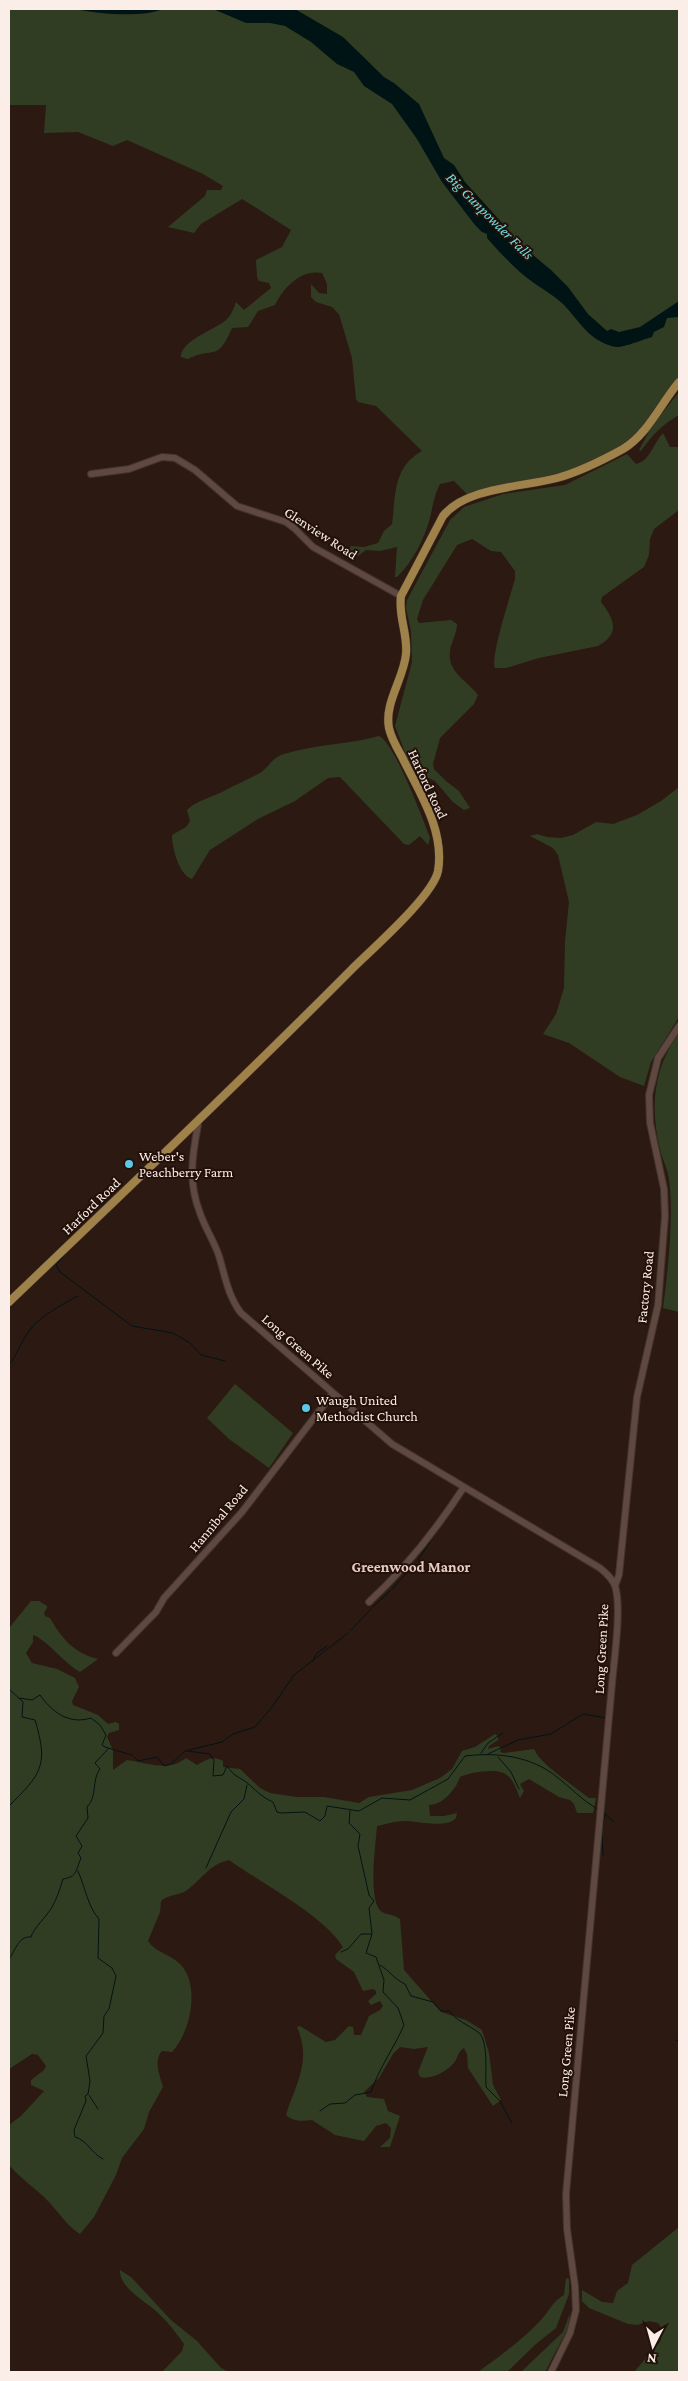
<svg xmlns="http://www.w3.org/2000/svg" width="688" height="2381" font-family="'Crimson Pro',serif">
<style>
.green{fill:#313d23}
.water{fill:#001415}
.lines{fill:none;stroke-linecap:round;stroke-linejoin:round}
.stream{stroke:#001415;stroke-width:1}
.minor-casing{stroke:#42332f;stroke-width:8}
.major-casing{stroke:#42332f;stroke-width:9}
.minor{stroke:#5e483f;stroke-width:6}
.major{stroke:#9f8249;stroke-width:8}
.poi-dot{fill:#5bc8e7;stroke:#221009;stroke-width:2}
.labels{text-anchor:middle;stroke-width:4;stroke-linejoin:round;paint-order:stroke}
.street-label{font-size:14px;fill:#fbede8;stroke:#221009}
.poi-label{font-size:14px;fill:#fbede8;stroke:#221009;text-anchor:start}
.water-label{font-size:15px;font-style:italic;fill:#6edfe4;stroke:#221009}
.neighbourhood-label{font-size:15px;font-weight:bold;fill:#e6cbc1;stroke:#221009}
</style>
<rect width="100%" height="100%" fill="#2c1912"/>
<!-- green -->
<path class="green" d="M9 9H679V378L633 438 616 449 565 473 469 496 454 481 440 484C434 496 433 505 430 518 424 540 413 561 397 577H395L397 547 380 551 366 550 358 556 348 551 351 546 364 547 378 543 384 531 392 524C396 494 393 467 422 451L376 406 358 402 356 399 352 358 339 314 332 307 316 302 311 297V284L319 293 327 294V284L322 273C301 269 284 287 275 305L258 311 248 327 232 328C217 363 214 346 188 359L181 357C180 341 216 329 226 320 231 316 234 308 236 302L244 310 271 288 269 283 259 281 257 277 256 260 282 247 291 230 242 199 201 224 194 233 168 227 205 196 207 190H221L223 186 203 174 127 140 113 146 78 132 44 133 46 105H9Z
M679 392V415C662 425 652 435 641 451L639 450 652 426Z
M663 433 670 447H679V510L654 529 650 539 649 555 644 567 602 597 601 602C614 619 621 633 598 646L539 658 506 668H495C490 657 511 594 515 579V571L501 552 491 551 472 539 457 545 423 600 417 619 419 623 451 620 457 624C457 634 451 642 450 651 447 672 467 680 478 695L474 704 440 738 433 764 434 769 446 781 459 791 470 808 464 810 453 802 435 781 417 773 409 763 395 726 412 662 411 631 406 608 407 600 450 520 464 507 503 494 565 485 627 454 636 464C650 461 653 444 663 433Z
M379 736C393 740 424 821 430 838L428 845 420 836 409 845 404 844 340 777 328 778 295 801 258 819 210 850 192 879C179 875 172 848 172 835L186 827 190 821 187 810C196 801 212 797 224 791 235 785 247 780 258 774 267 770 271 759 281 755 313 744 347 745 379 736Z
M679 787V1017L651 1062 644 1086 620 1077 569 1043 543 1034 556 1014 564 988 565 941 569 902 558 855 553 848 530 836 537 834 547 837 561 838 573 835 596 822 613 824 637 815 661 801Z
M679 1033V1312L663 1308C668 1271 674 1215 669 1179 668 1169 662 1159 660 1149 650 1107 653 1069 679 1033Z
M235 1384 293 1433 269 1468 229 1439 207 1418Z
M31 1601H39L47 1606V1608L44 1613 45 1616 50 1618C62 1639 74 1653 98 1659L80 1672C64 1663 46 1639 33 1635V1642L26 1653 32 1663 57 1669 75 1678 79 1687 72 1701 73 1705 98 1715 108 1724 116 1722 119 1724V1730L109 1733 107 1737 113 1750V1770L127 1760C146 1763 170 1772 186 1758L197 1765C206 1760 213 1755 223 1761V1767L240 1769 260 1788 270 1793 297 1797H324L359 1803 369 1797 412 1790 440 1778 452 1769 462 1751 475 1747 495 1734 498 1736V1740L489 1746 488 1749 498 1746 501 1748 500 1752 504 1753 534 1749C540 1764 574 1786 589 1798H596L593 1813H577L574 1804 570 1800 559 1797 529 1779 520 1784 524 1791 520 1798C517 1791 514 1781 508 1776 500 1767 471 1772 460 1777 456 1789 443 1805 429 1805L430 1816H444L457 1813 456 1818C446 1829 419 1821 405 1821 396 1821 386 1824 377 1826 376 1843 367 1902 382 1912 387 1915 394 1914 400 1919L404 1970 441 2012 466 2020 482 2030 489 2053 493 2085 501 2100 493 2106 468 2068 467 2054 464 2048C457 2052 458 2059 453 2064 446 2072 430 2080 420 2077L418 2072 428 2047 414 2049 400 2047 393 2054 379 2078 364 2092 367 2097 384 2099 388 2111 400 2116 390 2147H380L390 2138 391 2128 386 2123 376 2126 364 2141 335 2135 312 2120C303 2121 293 2122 286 2115 296 2083 312 2061 297 2027L300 2026 326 2042 335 2040 349 2026 353 2027 354 2035H361L369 2016 380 2010 383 2006 380 2001 371 2005 368 2001 376 1994V1991L373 1989 363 1991 354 1972 336 1959 335 1955 343 1947C323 1915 261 1883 229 1860 210 1864 202 1879 187 1890 179 1896 168 1894 161 1901L160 1912 148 1941C155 1952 169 1954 179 1963 201 1983 191 2032 172 2052L162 2051C153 2061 160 2075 163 2087L149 2112 144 2129 122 2158 116 2175 94 2217 80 2234C66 2225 58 2211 47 2200 35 2188 20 2178 9 2165V2125L21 2116 44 2091 31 2085V2080L44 2070 46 2066 38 2055 32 2054 9 2069V1628Z
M679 2227V2372H634L660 2342 663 2330 658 2323 649 2321 637 2325 628 2324 589 2308 582 2301V2290L602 2302 613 2303 617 2291 628 2283 632 2265Z
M120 2270 131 2277 171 2320 197 2341 221 2368 229 2372H162L182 2351 184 2344C176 2333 168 2322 158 2313 147 2302 119 2288 120 2270Z
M566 2278 569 2279V2294L556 2328 536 2344 507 2372H478C500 2356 522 2340 541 2320 549 2311 553 2301 564 2295Z
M570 2313 568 2328 545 2372H521L563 2332Z"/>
<!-- water -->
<path class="water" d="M75 9H163C141 18 99 14 75 9Z
M213 9H295L343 37 384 77 394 83 419 104 444 158 454 165 465 182 503 224 509 235 551 270 568 287 588 314 607 331 611 329 619 332 640 327 679 301V317L667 318 664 327 654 332 652 337C644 339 623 348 616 347 590 342 581 323 564 305 556 297 544 290 534 283 518 272 500 253 487 238V234L482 232 475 225 442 182 417 139 392 104 364 86 354 72 337 64 311 42 285 26 270 23H246Z"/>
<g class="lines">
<!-- stream -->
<path class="stream" d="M63 1257 56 1265 60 1272 132 1326 173 1333 190 1343 201 1355 225 1361
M9 1365C17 1355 20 1344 27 1334 36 1318 63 1304 78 1296
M418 1560 430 1542
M392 1589 413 1566
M373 1607 390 1591
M351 1630 371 1609
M313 1661 316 1654 327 1646
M9 1689 23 1702 22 1717 35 1720C49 1766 41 1774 9 1806
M19 1698 32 1700 40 1695C52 1712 69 1725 91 1718L100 1725 106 1735 102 1745 105 1747 132 1755 138 1761 157 1757 164 1766 171 1764 185 1751 222 1742 233 1734 255 1727 272 1707 294 1675 348 1633
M187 1751 210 1754 214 1760 213 1776 223 1775 227 1766C235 1777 236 1775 246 1782 255 1789 261 1797 273 1802L277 1812 281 1813 305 1812 320 1821 325 1816 327 1806 359 1811 382 1798 410 1800 448 1779 465 1756C497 1752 531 1756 557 1777 570 1787 582 1800 597 1809
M481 1753 488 1743 503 1733
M488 1754 518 1740 551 1734 583 1714 606 1718
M498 1757 511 1772 519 1789
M605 1814 614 1822
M603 1855 602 1833 605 1812
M206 1868 231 1812 244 1799 247 1785
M78 1871C85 1887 88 1907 99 1919L98 1958 112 1968 116 1976 109 2009 104 2016 103 2033 86 2056 90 2081 88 2094 85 2096 86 2101 74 2130 75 2137C88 2141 91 2153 103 2159
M341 1952 348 1949 361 1934H371
M9 1959C16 1950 18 1936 31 1937 33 1929 47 1916 52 1907 57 1899 60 1888 63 1879 77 1877 76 1870 81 1858L78 1853 82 1846 76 1836 88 1818 87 1807C98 1796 91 1781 100 1769L95 1763 108 1749
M380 1965C390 1971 394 1979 405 1984L411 1996 433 2002 441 2011H449C457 2021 468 2025 478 2032 489 2040 485 2074 486 2087L500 2101 512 2123
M676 2040 679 2041
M89 2095 98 2109
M320 2111 330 2104 345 2103 355 2095 371 2092C379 2068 394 2048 404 2025L398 2008 383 1992 384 1980 376 1957 366 1953 372 1934 369 1908 374 1901 369 1895 358 1846 360 1834 349 1823 350 1811"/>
<!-- minor casing -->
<g class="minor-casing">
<path id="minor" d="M91 474 129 469 162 457 175 458 195 470 237 506 286 522 294 528 313 547 401 596
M196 1123 198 1125C192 1156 188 1183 200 1213 205 1228 214 1241 219 1256 225 1276 228 1296 241 1313L392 1444 600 1568C606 1573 612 1578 615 1586 622 1607 614 1660 612 1684L566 2194 567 2229 575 2286 576 2310 570 2333 551 2372
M615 1586 619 1575 637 1397 658 1305 665 1216 664 1189 650 1123 649 1095 658 1058 679 1026
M369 1602C407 1567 436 1530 464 1487
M116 1653 156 1612 164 1598 242 1512 333 1393"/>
</g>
<!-- major casing -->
<g class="major-casing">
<path id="major" d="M9 1302C124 1192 240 1082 352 969 372 949 433 896 438 871 445 830 419 792 402 757 397 748 391 738 389 728 384 703 404 678 406 654 408 634 398 616 401 596L443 516C466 487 524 487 557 478 579 472 603 460 623 449 648 434 661 403 679 382"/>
</g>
<!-- minor -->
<use href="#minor" class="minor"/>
<!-- major -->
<use href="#major" class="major"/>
</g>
<!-- markers -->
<g class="poi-dot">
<circle cx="129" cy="1164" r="5"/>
<circle cx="306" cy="1408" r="5"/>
</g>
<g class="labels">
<!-- street labels -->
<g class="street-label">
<text transform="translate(321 533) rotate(33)" y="5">Glenview Road</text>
<text transform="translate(428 784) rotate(65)" y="5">Harford Road</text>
<text transform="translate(91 1206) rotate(-44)" y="5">Harford Road</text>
<text transform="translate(645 1287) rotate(-84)" y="5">Factory Road</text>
<text transform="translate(298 1346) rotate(41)" y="5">Long Green Pike</text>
<text transform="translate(218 1518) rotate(-50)" y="5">Hannibal Road</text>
<text transform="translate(601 1649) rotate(-87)" y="5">Long Green Pike</text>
<text transform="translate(566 2052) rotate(-85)" y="5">Long Green Pike</text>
</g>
<!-- poi labels -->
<g class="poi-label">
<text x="139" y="1161">Weber's<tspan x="139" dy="16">Peachberry Farm</tspan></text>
<text x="316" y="1405">Waugh United<tspan x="316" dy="16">Methodist Church</tspan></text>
</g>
<!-- water labels -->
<g class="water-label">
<text transform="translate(490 216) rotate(45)" y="5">Big Gunpowder Falls</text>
</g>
<!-- neighbourhood labels -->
<g class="neighbourhood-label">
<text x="411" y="1572">Greenwood Manor</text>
</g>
</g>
<!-- border -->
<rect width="688" height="2381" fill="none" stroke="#fbede8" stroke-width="20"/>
<!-- north arrow -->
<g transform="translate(653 2346) rotate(186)" stroke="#221009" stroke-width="4" paint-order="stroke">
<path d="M0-4L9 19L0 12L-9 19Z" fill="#fbede8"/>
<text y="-8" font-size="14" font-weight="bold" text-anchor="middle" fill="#fbede8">N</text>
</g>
</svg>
